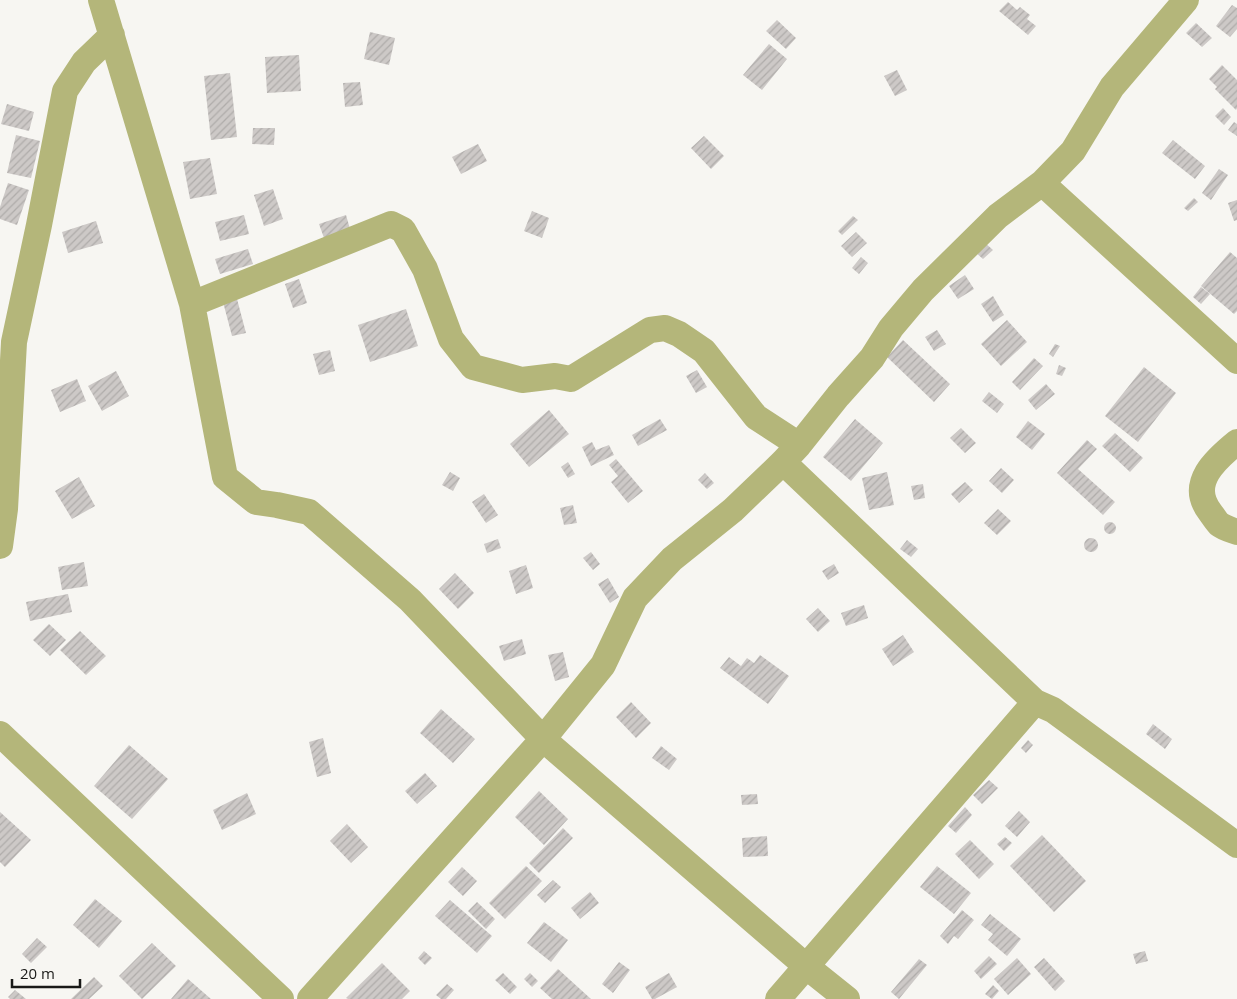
<svg xmlns="http://www.w3.org/2000/svg" width="1237" height="999" font-family="'Open Sans',sans-serif">
<style>
.building{fill:url(#building-hatch)}
.lines{fill:none;stroke-linecap:round;stroke-linejoin:round}
.minor{stroke:#b4b67a;stroke-width:26}
</style>
<defs>
<pattern id="building-hatch" width="6" height="6" patternUnits="userSpaceOnUse" patternTransform="scale(1.25)"><rect width="6" height="6" fill="#cdc9c7"/><path d="M-1 1l2-2M0 6l6-6M5 7l2-2" fill="none" stroke="#afacaa"/></pattern>
</defs>
<rect width="100%" height="100%" fill="#f7f6f2"/>
<!-- building -->
<path class="building" d="M1008 2 1017 10 1020 7 1030 15 1027 19 1036 26 1028 35 999 11Z
M1232 5 1237 8V29L1230 37 1216 26Z
M777 20 796 38 786 49 766 31Z
M1196 23 1212 38 1202 47 1186 33Z
M370 32 395 38 389 65 364 59Z
M769 44 787 59 762 90 743 75Z
M299 55 301 91 267 93 265 57Z
M1222 65 1237 80V108L1236 110 1215 89 1217 87 1209 79Z
M897 70 907 90 895 96 884 76Z
M230 73 237 137 211 140 204 76Z
M360 82 363 105 345 107 343 83Z
M7 104 34 112 29 131 1 124Z
M1223 108 1231 117 1224 125 1215 116Z
M1234 122 1237 124V136L1228 130Z
M253 128H275L274 145 252 144Z
M16 135 40 141 31 178 7 173Z
M704 136 724 156 711 169 691 148Z
M1173 140 1205 166 1195 179 1162 153Z
M478 144 487 161 461 174 452 157Z
M210 158 217 194 190 199 183 162Z
M1219 169 1228 175 1211 200 1202 193Z
M8 183 29 190 17 225 0 219V207Z
M273 189 283 219 264 226 254 195Z
M1194 198 1198 202 1188 211 1184 208Z
M1237 200V220L1234 221 1228 203Z
M532 211 549 218 542 238 524 231Z
M244 215 249 234 220 241 215 222Z
M346 215 350 229 324 238 319 224Z
M853 216 858 220 842 235 838 231Z
M96 221 103 243 68 253 62 232Z
M856 232 867 243 852 257 841 246Z
M984 242 993 250 983 259 975 252Z
M248 249 253 264 220 274 215 259Z
M1230 252 1237 258V311L1234 314 1201 286Z
M861 257 868 263 859 274 852 268Z
M965 275 974 289 958 299 949 286Z
M299 279 307 303 293 308 285 284Z
M1201 287 1210 294 1201 304 1193 297Z
M993 296 1004 315 993 322 981 304Z
M237 299 246 333 232 336 223 302Z
M406 309 418 346 370 362 358 325Z
M1007 320 1027 342 1001 366 981 344Z
M937 330 946 344 934 351 925 337Z
M903 340 950 384 934 402 887 357Z
M1055 344 1060 346 1053 357 1049 354Z
M330 350 335 371 319 375 313 354Z
M1034 358 1043 366 1020 390 1012 382Z
M1059 365 1066 368 1062 376 1056 374Z
M1144 367 1176 393 1138 442 1105 416Z
M697 370 707 387 696 393 686 376Z
M116 371 129 396 102 411 88 386Z
M77 379 86 401 60 412 51 390Z
M1046 384 1055 394 1036 410 1028 400Z
M989 392 1004 404 997 413 982 401Z
M549 410 569 434 529 467 510 444Z
M660 419 667 430 638 446 632 435Z
M855 419 883 443 851 481 823 457Z
M1028 421 1045 434 1032 450 1016 437Z
M961 428 976 443 965 453 950 438Z
M1115 433 1143 458 1130 472 1102 446Z
M1087 440 1097 449 1078 469 1115 502 1103 515 1057 473Z
M592 442 596 450 609 445 614 455 591 466 582 447Z
M616 459 643 491 628 503 611 482 618 476 609 465Z
M568 462 575 474 568 478 561 467Z
M1001 468 1014 480 1002 493 989 481Z
M450 472 460 478 453 491 442 485Z
M887 472 894 505 869 510 862 478Z
M705 473 714 483 707 489 698 480Z
M79 477 95 506 72 519 55 491Z
M965 482 973 490 959 503 951 494Z
M923 484 925 498 914 500 911 486Z
M484 494 498 515 486 523 472 502Z
M573 505 577 523 564 525 560 508Z
M998 509 1011 521 997 535 984 523Z
M1104 528a6 6 0 1 1 12 0a6 6 0 1 1-12 0Z
M1084 545a7 7 0 1 1 14 0a7 7 0 1 1-14 0Z
M498 539 501 548 487 553 484 544Z
M907 540 918 549 911 557 900 549Z
M591 552 600 564 593 570 583 558Z
M84 562 88 586 62 590 58 567Z
M834 564 839 573 828 580 822 571Z
M526 565 533 588 516 594 509 571Z
M455 573 474 593 458 609 439 589Z
M608 578 619 597 610 603 598 584Z
M68 594 72 612 30 621 26 602Z
M864 605 868 618 846 626 841 613Z
M818 608 830 621 818 632 806 619Z
M49 624 66 640 50 656 33 640Z
M80 631 106 656 86 675 60 650Z
M903 635 914 652 893 666 882 649Z
M522 639 526 654 504 661 499 646Z
M563 652 569 677 555 681 548 655Z
M760 655 789 676 768 704 720 668 729 657 741 666 747 658 754 663Z
M631 702 651 723 636 738 616 717Z
M441 709 475 739 453 763 420 733Z
M1153 724 1172 739 1165 749 1146 734Z
M323 738 331 773 317 777 309 742Z
M1028 740 1033 745 1026 753 1021 748Z
M129 745 168 779 132 819 94 786Z
M661 746 677 759 669 770 652 758Z
M425 773 437 786 417 804 405 791Z
M989 780 998 788 982 804 973 795Z
M539 791 568 819 544 845 515 817Z
M247 793 256 814 222 830 213 810Z
M757 794 758 804 742 805 741 795Z
M965 807 972 815 956 833 948 826Z
M1019 811 1030 822 1017 837 1005 826Z
M0 812 31 840 5 867 0 862Z
M347 824 368 847 351 863 330 841Z
M563 828 573 838 539 873 529 863Z
M1042 835 1086 881 1054 912 1010 866Z
M767 836 768 856 743 857 742 838Z
M1005 837 1012 843 1004 851 997 844Z
M970 840 994 864 979 879 955 854Z
M526 866 542 881 505 919 489 903Z
M937 866 971 893 954 914 920 887Z
M462 867 477 881 463 896 448 882Z
M553 880 561 887 545 903 537 895Z
M590 892 599 903 580 919 571 908Z
M95 899 122 921 99 948 73 925Z
M450 900 492 936 477 953 435 916Z
M477 902 495 919 486 929 468 911Z
M962 910 974 920 958 939 954 936 948 944 940 936Z
M990 914 1021 939 1007 956 988 940 993 934 981 925Z
M544 922 568 940 551 962 527 943Z
M37 938 47 947 31 963 22 954Z
M152 943 176 966 142 999 119 976Z
M424 951 432 958 425 965 418 958Z
M1145 951 1148 961 1136 964 1133 954Z
M989 956 997 964 981 979 974 971Z
M1017 958 1031 974 1008 995 994 979Z
M1044 958 1065 981 1055 991 1034 967Z
M919 959 927 965 899 999 891 992Z
M619 962 630 970 613 993 602 984Z
M382 963 410 991 402 999H348L346 998Z
M558 969 591 999H552L540 988Z
M503 973 517 987 510 994 495 980Z
M530 973 538 981 532 987 524 979Z
M669 973 677 987 655 999H652L645 987Z
M94 977 103 986 89 999H71Z
M188 979 211 999H171Z
M447 984 454 990 446 999H441L436 995Z
M993 985 999 991 992 999 985 994Z
M15 990 26 999H10L8 997Z"/>
<g class="lines">
<!-- minor -->
<path class="minor" d="M101 0 192 304 225 477 256 502 277 505 309 512 410 600 543 739 807 967 847 999
M1042 183 1237 361
M192 304 391 224 403 230 425 269 451 339 473 367 522 380 555 376 571 379 650 330 665 328 679 334 704 351 756 417 799 445
M1237 442C1216 459 1188 483 1210 512 1213 516 1216 521 1219 524 1224 528 1232 530 1237 532
M783 462 1035 702 1053 710 1237 845
M0 546 5 509 14 342 39 225 65 91 84 62 112 35
M0 734 281 999
M310 999 543 739 603 665 635 598 672 559 733 510 783 462 799 445 838 396 872 358 891 328 923 290 998 216 1042 183 1073 151 1112 87 1186 0
M778 999 1035 702"/>
</g>
<!-- scale -->
<path d="M12 979v8h68v-8" fill="none" stroke="#191917" stroke-width="2.5"/>
<text x="20" y="979" font-size="15" fill="#191917" stroke="#f7f6f2" stroke-width="4" paint-order="stroke">20 m</text>
</svg>
